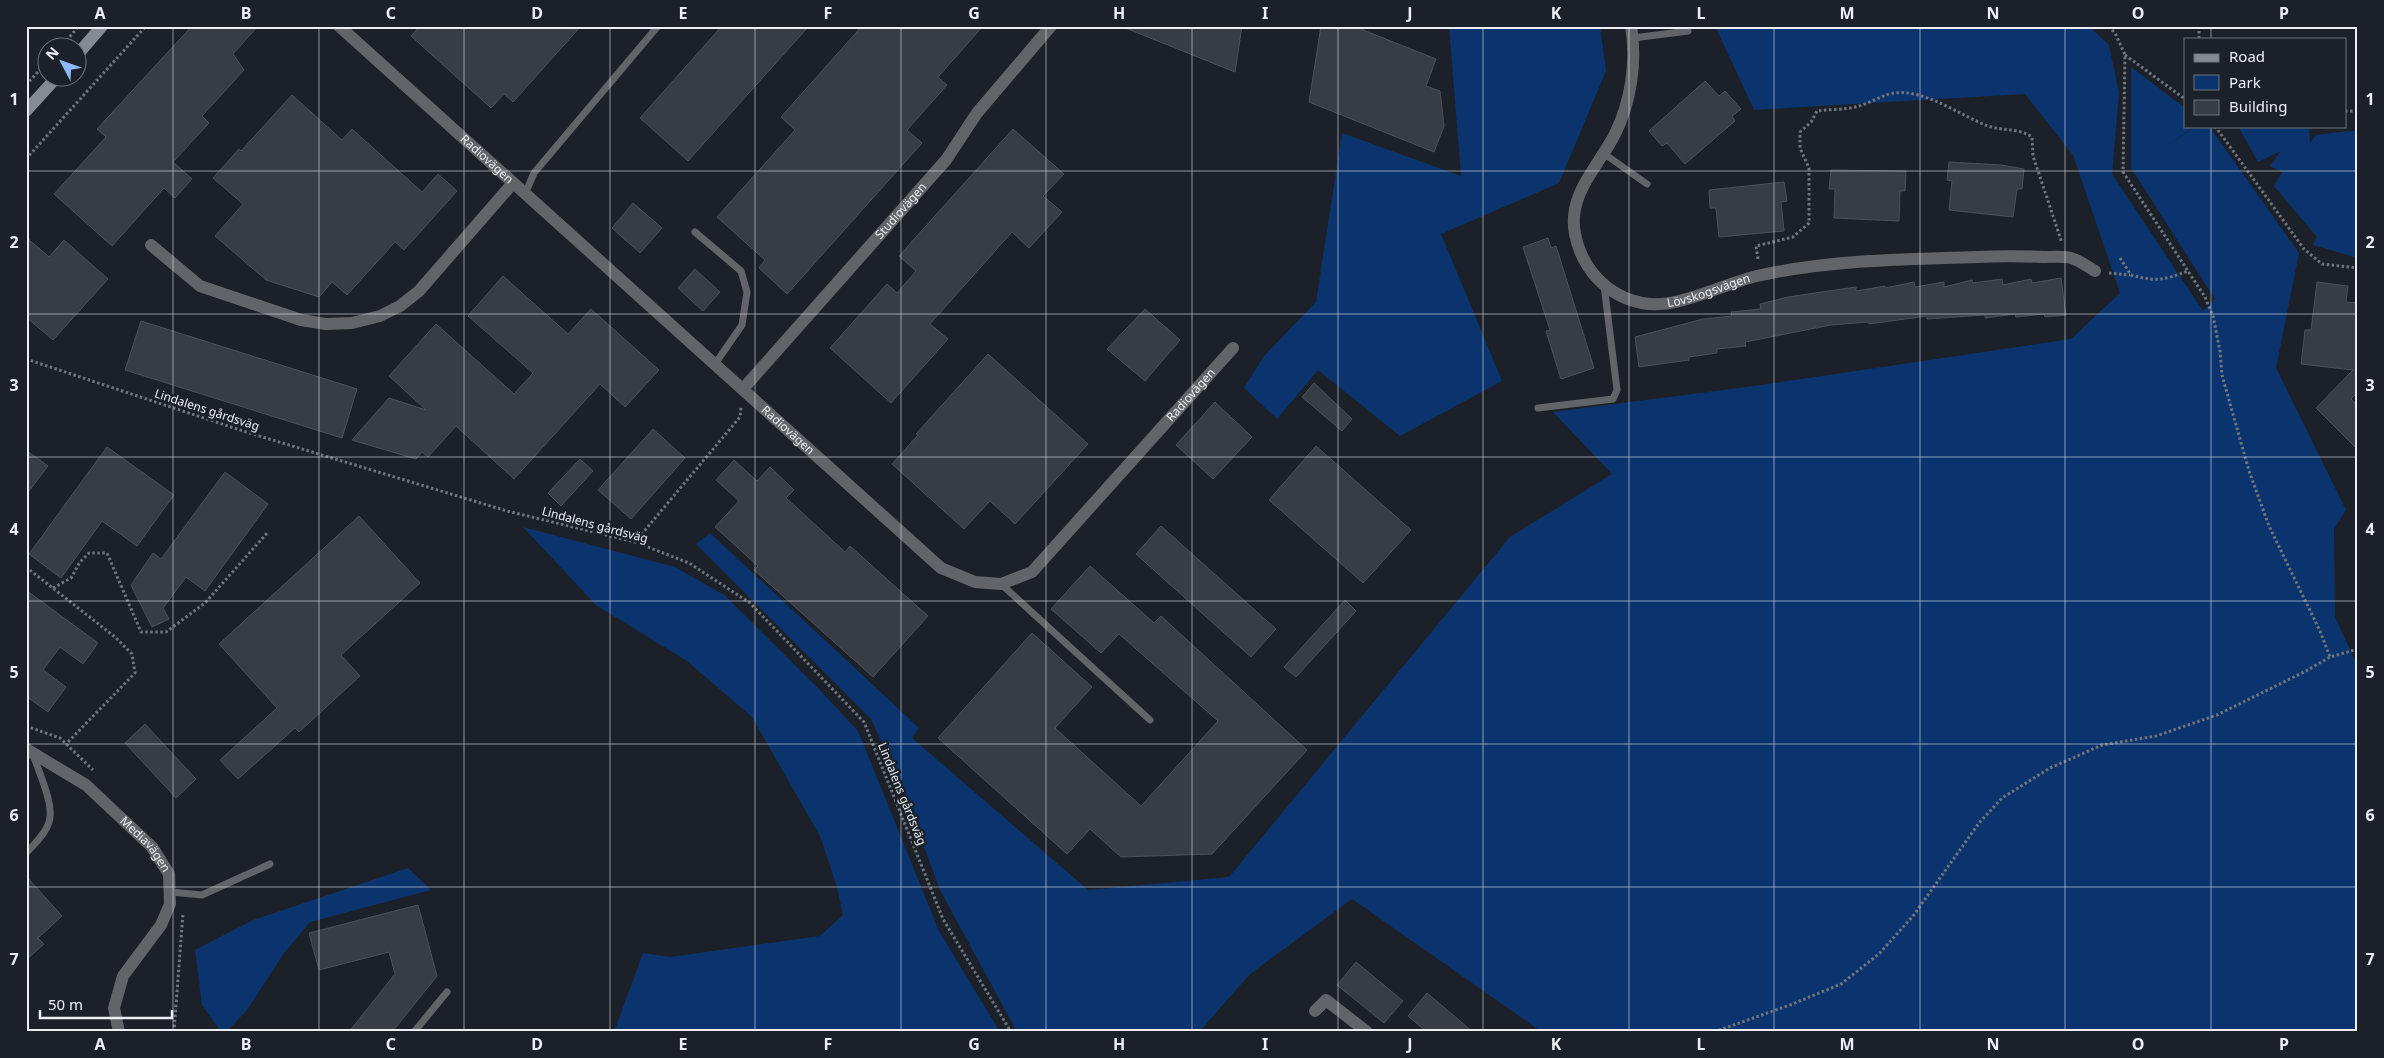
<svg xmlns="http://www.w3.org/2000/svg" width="2384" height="1058" font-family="'Noto Sans',sans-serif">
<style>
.green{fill:#0b346e}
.building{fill:#373c45;stroke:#4b5159}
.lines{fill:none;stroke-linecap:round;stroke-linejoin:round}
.path{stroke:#70757c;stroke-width:3;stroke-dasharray:2.5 2.5;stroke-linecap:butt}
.lane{stroke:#616468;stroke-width:7}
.street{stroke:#616468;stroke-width:12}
.secondary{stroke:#868a91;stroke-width:12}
.grid{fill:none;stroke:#ecf0f5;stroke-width:1;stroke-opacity:0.55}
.labels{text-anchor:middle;stroke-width:5;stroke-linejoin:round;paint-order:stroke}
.street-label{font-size:12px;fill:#ecf0f5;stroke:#1c2129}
.neatline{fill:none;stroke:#ecf0f5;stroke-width:2}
.grid-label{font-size:16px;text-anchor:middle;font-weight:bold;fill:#ecf0f5}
</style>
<rect width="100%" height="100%" fill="#1c2129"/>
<!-- green -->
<path class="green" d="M1449 26H1600L1606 71 1559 183 1441 234 1502 381 1400 436 1318 370 1277 419 1244 388 1264 356 1316 302 1342 133 1461 176Z
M1715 26H2089L2109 45 2119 93 2112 174 2203 311 2215 299 2131 168V67L2185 108V126H2196L2158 151 2197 126H2209L2299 253 2276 368 2346 510 2334 529 2335 617 2358 667V1032H1542L1352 899 1250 974 1199 1032H1017L940 890 902 787 871 719 696 544 710 533 919 728 912 738 1088 890 1229 877 1510 537 1612 474 1553 412 1754 386 2071 339 2120 293 2073 155 2025 94 1754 110Z
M2238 126H2309L2310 143 2316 135 2358 130V258L2313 245 2317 237 2274 186 2282 172 2270 166 2281 151 2258 162Z
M523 527 675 567 724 595 816 686 858 731 939 931 1000 1032H614L643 953 670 957 820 936 843 915 837 887 820 836 752 717 687 661 596 605Z
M408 868 431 890 310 922 284 953 247 1010 226 1032H221L202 1005 195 950 253 920Z"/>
<!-- building -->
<path class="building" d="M192 26H258L233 54 244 70 202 116 209 123 173 162 192 179 175 198 164 188 112 246 54 194 106 137 97 129Z
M420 26H581L513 102 504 94 491 108 411 36Z
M722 26H809L688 161 640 118Z
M862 26H983L938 77 947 85 907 130 922 143 787 294 759 268 765 260 717 217 795 130 781 117Z
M1123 26H1242L1235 72 1123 27Z
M1321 26H1364L1363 30 1436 59 1426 86 1440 91 1444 126 1434 152 1309 102Z
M1705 81 1719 96 1725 91 1741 109 1732 116 1735 121 1685 164 1667 143 1662 146 1649 131Z
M292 95 342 140 352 129 422 192 438 174 457 191 404 250 395 242 347 295 332 282 319 297 266 280 215 236 243 204 213 178 239 149 241 151Z
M1013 129 1064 174 1043 196 1062 212 1029 248 1012 232 930 324 948 339 891 403 830 348 887 284 897 293 916 271 899 256Z
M1949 162 2001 165 2024 169 2022 189H2017L2013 217 1949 210 1952 181 1947 180Z
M1831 170 1906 171 1905 191H1900L1899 221 1834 218 1835 189H1829Z
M1784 182 1787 201 1781 202 1784 231 1719 237 1716 208H1710L1709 190Z
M633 203 662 228 640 253 612 228Z
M26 237 49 257 64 240 108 279 53 340 26 317Z
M1548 238 1551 248 1556 246 1594 368 1561 379 1546 331 1550 330 1523 247Z
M695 269 720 292 703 311 678 288Z
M503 276 568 334 591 309 659 370 625 407 600 384 514 479 456 426 428 457 422 452 416 459 352 440 389 398 426 410 389 376 436 324 514 394 533 373 468 316Z
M2061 278 2066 315 2045 317 2044 314 2016 317 2015 314 1985 318V315L1927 319V316L1869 324 1868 322 1831 325 1745 342 1746 346 1717 349V353L1689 357V360L1639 367 1635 337 1703 319 1732 316 1731 312 1761 309 1760 304 1788 297 1856 287V291L1885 286V288L1914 282 1915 287 1944 282V287L1972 280 1973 283 2002 279 2003 285 2031 279 2032 283Z
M2317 282 2348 286 2346 302 2358 303V392L2351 399 2358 405V450L2316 408 2353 370 2301 364 2305 330H2311Z
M1145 309 1180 340 1145 381 1107 349Z
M141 321 357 389 342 438 125 370Z
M988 354 1088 444 1015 524 990 501 964 529 892 464 918 435 916 434Z
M1314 383 1352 419 1342 431 1302 397Z
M1215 402 1252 437 1213 479 1176 445Z
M653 429 685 458 631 519 598 490Z
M1316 446 1411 530 1363 583 1269 500Z
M107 447 174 495 137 546 102 521 61 578 29 554Z
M26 450 48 466 26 495Z
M580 459 593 471 561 506 548 493Z
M734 460 757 481 770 467 794 490 786 498 845 552 850 546 928 616 873 677 754 570 758 566 715 527 739 501 716 480Z
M225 472 268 504 205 591 186 577 163 608 169 619 152 627 131 585 153 553 161 559Z
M359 516 420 583 341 655 360 676 299 732 295 728 238 779 220 760 277 708 219 644Z
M1161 526 1276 629 1251 657 1136 554Z
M1090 566 1154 623 1161 616 1307 750 1212 854 1121 857 1090 829 1067 854 938 738 1032 633 1092 687 1055 728 1141 806 1218 721 1119 634 1101 653 1051 609Z
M26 590 98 643 83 664 60 647 43 670 66 687 48 712 26 696Z
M1345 600 1356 611 1296 677 1284 667Z
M145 724 196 779 176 798 125 743Z
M26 876 62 916 38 938 44 944 26 960Z
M418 905 437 976 392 1032H349L395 974 389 952 319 970 309 933Z
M1356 962 1403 1001 1384 1023 1337 985Z
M1427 993 1473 1032H1427L1408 1016Z"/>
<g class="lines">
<!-- path -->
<path class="path" d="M2109 26 2116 35 2125 55 2123 172 2205 297 2213 316 2220 351 2222 375 2249 471 2269 526 2320 631 2330 657
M2199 26V39
M60 48 79 26
M2125 55 2185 99
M26 85 48 61
M2345 111H2358
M2215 126 2304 249 2322 264 2358 268
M26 159 146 26
M2120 258 2131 275C2156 282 2164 280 2188 271
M1758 259 1756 246 1793 237 1809 223V168L1800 148V132L1811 122 1817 111C1830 109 1846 110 1859 106 1871 103 1883 94 1895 93 1925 89 1961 116 1988 126 2003 131 2019 128 2032 137L2033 156 2062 243
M2109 273 2130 275
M26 359 246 432 507 511 635 542 689 563 750 603 864 722 943 919 1011 1032
M635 542 740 417 741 407
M26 567 115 637 132 654 135 673 66 744
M53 588 71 578 80 562 89 553H107L141 632H166L205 603 268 532
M26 726 60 738 93 770
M174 1032 183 913
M1714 1032 1790 1005 1841 984 1879 954 1913 916 1979 823 2002 798 2050 768 2102 745 2156 736 2217 715 2306 671 2330 657 2358 649"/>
<!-- lane -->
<path class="lane" d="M1633 38 1688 31
M1603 153 1647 184
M525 194 534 173 658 26
M695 232 741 271 747 292 742 325 715 364
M1538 408 1613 399 1617 390 1604 285
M1001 584 1150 720
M26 853C34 845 46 833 49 822 55 805 38 771 33 754
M171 892 202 895 270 864
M414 1032 447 992"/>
<!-- street -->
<g class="street">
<path id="s1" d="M339 26 941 568 975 582 1001 584 1032 572 1233 348"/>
<path id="s2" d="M1631 26C1637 61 1631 102 1615 134 1599 166 1567 194 1575 234 1582 269 1607 296 1642 303 1677 310 1722 284 1757 276 1828 260 1904 259 1977 257 1999 256 2021 256 2044 257 2053 257 2063 256 2071 258 2079 260 2088 267 2095 271"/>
<path d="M151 245 200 286 301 320 326 324 352 323 380 316 400 306 419 291 513 183"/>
<path id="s3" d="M743 389 946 160 977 113 1051 26"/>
<path id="s4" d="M26 749 86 785 152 847 169 874 170 904 161 925 123 976 114 1008 119 1032"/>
<path d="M1315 1011 1326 1000 1367 1032"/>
</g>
<!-- secondary -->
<path class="secondary" d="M78 54 102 26
M26 111 56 78"/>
</g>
<!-- grid -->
<path class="grid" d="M173 26V1032M319 26V1032M464 26V1032M610 26V1032M755 26V1032M901 26V1032M1046 26V1032M1192 26V1032M1338 26V1032M1483 26V1032M1629 26V1032M1774 26V1032M1920 26V1032M2065 26V1032M2211 26V39M2211 126V1032M26 171H2358M26 314H2358M26 457H2358M26 601H2358M26 744H2358M26 887H2358"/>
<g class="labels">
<!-- street labels -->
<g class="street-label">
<text dy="4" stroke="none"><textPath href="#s1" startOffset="199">Radiovägen</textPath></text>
<text dy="4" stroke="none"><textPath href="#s3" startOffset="238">Studiovägen</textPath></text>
<text dy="4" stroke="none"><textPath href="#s2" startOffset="392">Lövskogsvägen</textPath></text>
<text dy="4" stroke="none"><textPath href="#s1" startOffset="1144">Radiovägen</textPath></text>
<text transform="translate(207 410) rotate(18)" y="4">Lindalens gårdsväg</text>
<text dy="4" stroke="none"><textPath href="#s1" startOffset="604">Radiovägen</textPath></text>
<text transform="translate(595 525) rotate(15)" y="4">Lindalens gårdsväg</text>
<text transform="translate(902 794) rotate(68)" y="4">Lindalens gårdsväg</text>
<text dy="4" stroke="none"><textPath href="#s4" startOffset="154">Mediavägen</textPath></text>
</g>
</g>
<!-- border -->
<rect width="2384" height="1058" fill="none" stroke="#1c2129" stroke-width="55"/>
<!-- legend -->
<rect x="2184" y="38" width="162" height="90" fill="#1c2129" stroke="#6f747b"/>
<rect x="2194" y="54" width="25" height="8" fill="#868a91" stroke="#6f747b"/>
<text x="2229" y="62" font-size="15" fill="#ecf0f5">Road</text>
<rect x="2194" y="75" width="25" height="15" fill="#0b346e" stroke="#6f747b"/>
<text x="2229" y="88" font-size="15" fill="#ecf0f5">Park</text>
<rect x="2194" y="100" width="25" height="15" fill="#373c45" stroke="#6f747b"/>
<text x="2229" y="112" font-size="15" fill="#ecf0f5">Building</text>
<!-- north arrow -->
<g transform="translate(62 62) rotate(311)"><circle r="24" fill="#1c2129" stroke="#6f747b"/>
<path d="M0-4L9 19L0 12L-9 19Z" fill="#8db9fc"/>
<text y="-8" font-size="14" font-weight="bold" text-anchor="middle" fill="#ecf0f5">N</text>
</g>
<!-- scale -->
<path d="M40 1010v8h132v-8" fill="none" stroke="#ecf0f5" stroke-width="2.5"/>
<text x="48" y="1010" font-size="15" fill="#ecf0f5" stroke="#1c2129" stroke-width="4" paint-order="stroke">50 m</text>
<rect x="28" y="28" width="2328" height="1002" class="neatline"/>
<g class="grid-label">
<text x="100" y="19">A</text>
<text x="246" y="19">B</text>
<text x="391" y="19">C</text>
<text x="537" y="19">D</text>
<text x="683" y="19">E</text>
<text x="828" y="19">F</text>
<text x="974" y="19">G</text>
<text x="1119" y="19">H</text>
<text x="1265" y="19">I</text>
<text x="1410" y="19">J</text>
<text x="1556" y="19">K</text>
<text x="1701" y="19">L</text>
<text x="1847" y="19">M</text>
<text x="1993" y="19">N</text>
<text x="2138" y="19">O</text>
<text x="2284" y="19">P</text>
<text x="14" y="105">1</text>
<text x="2370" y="105">1</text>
<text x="14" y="248">2</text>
<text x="2370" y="248">2</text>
<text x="14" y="391">3</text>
<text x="2370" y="391">3</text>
<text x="14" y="535">4</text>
<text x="2370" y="535">4</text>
<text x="14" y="678">5</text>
<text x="2370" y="678">5</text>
<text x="14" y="821">6</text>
<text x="2370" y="821">6</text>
<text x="14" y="965">7</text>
<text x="2370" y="965">7</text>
<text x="100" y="1050">A</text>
<text x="246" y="1050">B</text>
<text x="391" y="1050">C</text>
<text x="537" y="1050">D</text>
<text x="683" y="1050">E</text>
<text x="828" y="1050">F</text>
<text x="974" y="1050">G</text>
<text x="1119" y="1050">H</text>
<text x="1265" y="1050">I</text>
<text x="1410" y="1050">J</text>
<text x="1556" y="1050">K</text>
<text x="1701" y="1050">L</text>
<text x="1847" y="1050">M</text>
<text x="1993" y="1050">N</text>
<text x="2138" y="1050">O</text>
<text x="2284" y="1050">P</text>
</g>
</svg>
